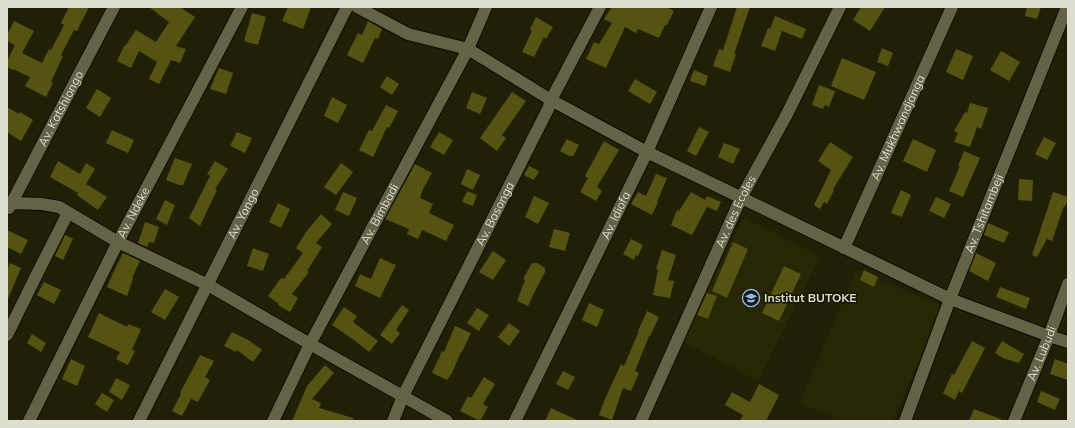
<svg xmlns="http://www.w3.org/2000/svg" width="1075" height="428" font-family="Mulish,sans-serif">
<style>
.built{fill:#272605}
.building{fill:#555312}
.lines{fill:none;stroke-linecap:round;stroke-linejoin:round}
.minor-casing{stroke:#0b0a00;stroke-width:14}
.minor{stroke:#636348;stroke-width:12}
.labels{text-anchor:middle;stroke-width:3;stroke-linejoin:round;paint-order:stroke}
.street-label{font-size:12px;fill:#dfdfd0;stroke:#171701}
.poi-label{font-size:12px;font-weight:bold;fill:#dfdfd0;stroke:#171701;text-anchor:start}
</style>
<rect width="100%" height="100%" fill="#212007"/>
<!-- built -->
<path class="built" d="M744 217 821 256 758 381 681 341Z
M857 269 942 306 893 421H841L799 403Z"/>
<!-- building -->
<path class="building" d="M69 7H89L77 31 74 30 61 55 63 56 51 82 53 83 46 97 25 86 30 77 13 69V70L7 67V61L15 45 7 41V35L14 21 34 31 22 53 42 63 49 49 51 50 64 25 61 23Z
M149 7H180L195 17 176 46 186 49 180 63 171 60 159 84 149 79 157 62 139 51 131 68 117 61 124 46H125L136 30 156 42 169 22Z
M288 7H311L303 29 282 21Z
M612 7H666L674 11 667 25H665L659 38 638 29 636 33 625 27 606 68 586 59 594 42 599 44 612 23 604 19Z
M737 7H750L734 54H736L730 72 713 66 719 49 723 50Z
M861 7H885L870 31 853 20Z
M1027 7H1041L1037 19 1025 16Z
M252 13 266 17 258 45 244 41Z
M775 16 806 29 802 39 782 31 775 51 761 46 768 28 770 29Z
M536 17 553 27 546 39 544 37 534 57 522 52 532 31 530 29Z
M368 21 382 29 378 39 375 38 363 63 347 55 358 33 362 35Z
M882 48 893 53 888 66 877 62Z
M956 49 973 56 963 80 946 72Z
M1001 51 1020 62 1009 81 990 70Z
M842 58 876 72 864 100 831 86Z
M219 68 233 73 226 94 210 89Z
M694 70 708 76 705 86 690 81Z
M387 76 399 84 392 95 380 87Z
M635 79 657 92 650 104 628 91Z
M819 85 835 91 829 107 825 105 823 109 812 105Z
M97 89 111 98 100 117 86 108Z
M472 92 487 98 480 114 466 108Z
M512 92 526 101 502 135 506 138 497 151 480 138Z
M332 97 347 105 338 123 324 116Z
M970 103 988 108 981 129 977 127 970 147 954 142 958 133 954 131 965 112 967 113Z
M386 105 398 111 389 128 387 127 373 157 359 150 369 130 372 131Z
M7 107 19 114 20 112 33 120 21 141 7 132Z
M699 127 709 132 696 156 687 151Z
M112 130 134 140 128 153 106 143Z
M237 132 252 138 245 153 230 146Z
M439 132 453 140 444 155 430 147Z
M1044 137 1056 143 1047 160 1035 154Z
M567 139 579 145 573 156H569L560 151Z
M913 139 936 150 927 172 903 161Z
M604 141 619 150 597 187 602 191 596 201 580 192 588 178 585 176Z
M830 142 853 157 833 189 834 190 827 204 824 202 820 209 814 205 831 170 818 161Z
M724 143 740 149 733 164 718 157Z
M964 151 980 158 963 197 949 191 960 166H958Z
M175 158 192 164 183 185H179L166 180Z
M58 161 80 174 86 163 95 169 86 184 107 197 98 210 77 195 78 193 50 177Z
M215 161 228 169 215 189 217 190 200 226 189 218 210 176 207 174Z
M341 163 353 172 336 195 324 187Z
M415 164 432 173 423 189 420 198 433 204 429 213 454 225 446 241 422 230 418 239 407 234 409 229 385 219Z
M529 166 539 171 534 180 524 175Z
M467 169 480 175 473 190 461 184Z
M656 174 667 178 657 202H658L652 215 631 204 638 192 646 196Z
M1019 179 1033 180 1032 201 1018 200Z
M901 190 911 195 902 217 891 213Z
M467 191 477 195 473 206 462 202Z
M343 192 357 198 349 216 335 210Z
M691 192 705 200 707 196 721 202 717 211 707 207 692 235 671 225 677 210 679 211Z
M1053 192 1068 197V200L1065 207 1064 206 1052 241 1047 239 1037 257 1032 255Z
M534 196 549 203 538 224 525 217Z
M936 197 951 204 944 218 929 211Z
M165 200 175 205 167 225 156 219Z
M278 203 290 209 281 228 269 222Z
M321 214 332 224 316 243 322 247 307 271 309 272 292 294 298 298 290 312 278 305 279 304 268 296 281 278 284 279 303 253 296 248 306 232Z
M145 222 159 227 154 243 149 242 147 247 138 243Z
M988 223 1009 232 1004 243 984 235Z
M554 229 570 233 565 251 549 247Z
M7 230 28 240 21 254 7 247Z
M65 235 73 239 63 260 55 256Z
M631 239 643 245 638 256 636 255 634 260 623 254Z
M733 242 748 249 727 298 712 291Z
M253 248 269 254 263 271 247 266Z
M662 250 676 255 668 280 674 281 670 298 653 295 658 270 656 269Z
M493 251 506 260 493 280 479 272Z
M123 253 140 261 132 278 133 279 127 296 107 287 114 271Z
M976 253 996 263 988 281 969 271Z
M380 258 396 265 380 298 355 286 360 274 371 279Z
M10 263 21 268 7 301V270Z
M532 263H537L545 268V272L533 295 528 306 517 301 525 280 523 279Z
M784 266 801 274 779 321 762 313Z
M864 270 878 277 874 287 860 280Z
M44 282 61 290 54 304 37 295Z
M1000 287 1030 298 1026 309 996 297Z
M165 289 179 297 165 320 151 312Z
M707 293 717 296 708 319 697 315Z
M589 303 604 310 597 327 582 320Z
M402 305 409 310 396 330 400 333 392 344 380 335Z
M344 307 357 316 353 322 378 341 369 352 354 340 332 325Z
M477 308 489 315 479 331 467 323Z
M647 311 659 317 650 336H649L635 371 639 373 631 391 623 388 612 420 599 415 605 399 621 364 624 366 639 331H638Z
M99 313 127 327 128 324 141 329 132 350 135 351 128 365 116 359 120 352 88 337Z
M509 323 520 331 509 346 498 337Z
M455 326 471 333 462 352H461L452 373 447 380 432 373 442 351 444 352Z
M232 332 250 341 262 350 253 362 237 350 236 352 224 346Z
M32 334 46 343 41 352 27 343Z
M972 341 985 348 962 393 959 391 955 400 943 393 952 374 954 375Z
M1002 341 1024 354 1019 363 1003 358 995 353Z
M200 355 214 361 205 377 210 380 198 402 191 399 182 416 172 411 181 394 180 393Z
M71 359 85 366 77 386 62 379Z
M1055 359 1068 364V380L1050 374Z
M325 365 334 373 312 399 321 403 319 408 353 418V421H292L307 386Z
M563 371 575 377 568 390 556 384Z
M484 377 495 384 483 404 488 407 480 421 460 411 468 396 471 398Z
M116 378 130 385 122 400 109 392Z
M759 384 779 395 766 421H740L743 415 725 405 732 392 750 402Z
M1041 391 1060 399 1055 410 1037 402Z
M102 393 114 400 107 412 95 404Z
M551 408 579 421H545Z
M974 409 1003 420V421H969Z"/>
<g class="lines">
<!-- minor casing -->
<g class="minor-casing">
<g id="minor">
<path d="M357 7 408 34 468 49 551 100 647 152 950 299 1049 336 1068 342"/>
<path d="M7 204 11 203 42 204 59 207 118 242 208 285 310 344 447 421"/>
<path id="s1" d="M9 208 114 7"/>
<path id="s2" d="M844 248 952 7"/>
<path d="M7 335 37 274 68 213"/>
<path id="s3" d="M29 421 118 242 242 7"/>
<path id="s4" d="M139 421 347 7"/>
<path id="s5" d="M273 421 310 344 468 49 486 7"/>
<path id="s6" d="M393 421 403 396 548 109 551 100 600 7"/>
<path id="s7" d="M515 421 647 152 711 7"/>
<path id="s8" d="M641 421 741 198 787 114 840 7"/>
<path id="s9" d="M905 421 950 299 1067 7"/>
<path id="s10" d="M1014 421 1049 336 1068 284"/>
</g>
</g>
<!-- minor -->
<use href="#minor" class="minor"/>
</g>
<!-- icons -->
<defs>
<g id="school-ring" transform="scale(0.9)"><circle r="9.5" fill="#171701" stroke="#93b7fd" stroke-width="1.5"/><path d="M0-5L7-2L0 1L-7-2ZM-4 1L0 2.5L4 1V4Q0 6-4 4Z" fill="#93b7fd"/></g>
</defs>
<g fill-rule="evenodd">
<use href="#school-ring" x="751" y="298"/>
</g>
<g class="labels">
<!-- street labels -->
<g class="street-label">
<text dy="4" stroke="none"><textPath href="#s1" startOffset="112">Av. Katshiongo</textPath></text>
<text dy="4" stroke="none"><textPath href="#s2" startOffset="132">Av. Mukhwandjanga</textPath></text>
<text dy="4" stroke="none"><textPath href="#s8" startOffset="230">Av. des Ecoles</textPath></text>
<text dy="4" stroke="none"><textPath href="#s3" startOffset="233">Av. Ndeke</textPath></text>
<text dy="4" stroke="none"><textPath href="#s6" startOffset="231">Av. Basonga</textPath></text>
<text dy="4" stroke="none"><textPath href="#s9" startOffset="222">Av. Tshitambeji</textPath></text>
<text dy="4" stroke="none"><textPath href="#s4" startOffset="232">Av. Yongo</textPath></text>
<text dy="4" stroke="none"><textPath href="#s5" startOffset="233">Av. Bimbadi</textPath></text>
<text dy="4" stroke="none"><textPath href="#s7" startOffset="229">Av. Idiofa</textPath></text>
<text dy="4" stroke="none"><textPath href="#s10" startOffset="73">Av. Lubudi</textPath></text>
</g>
<!-- poi labels -->
<g class="poi-label">
<text x="764" y="302">Institut BUTOKE</text>
</g>
</g>
<!-- border -->
<rect width="1075" height="428" fill="none" stroke="#dfdfd0" stroke-width="16"/>
</svg>
